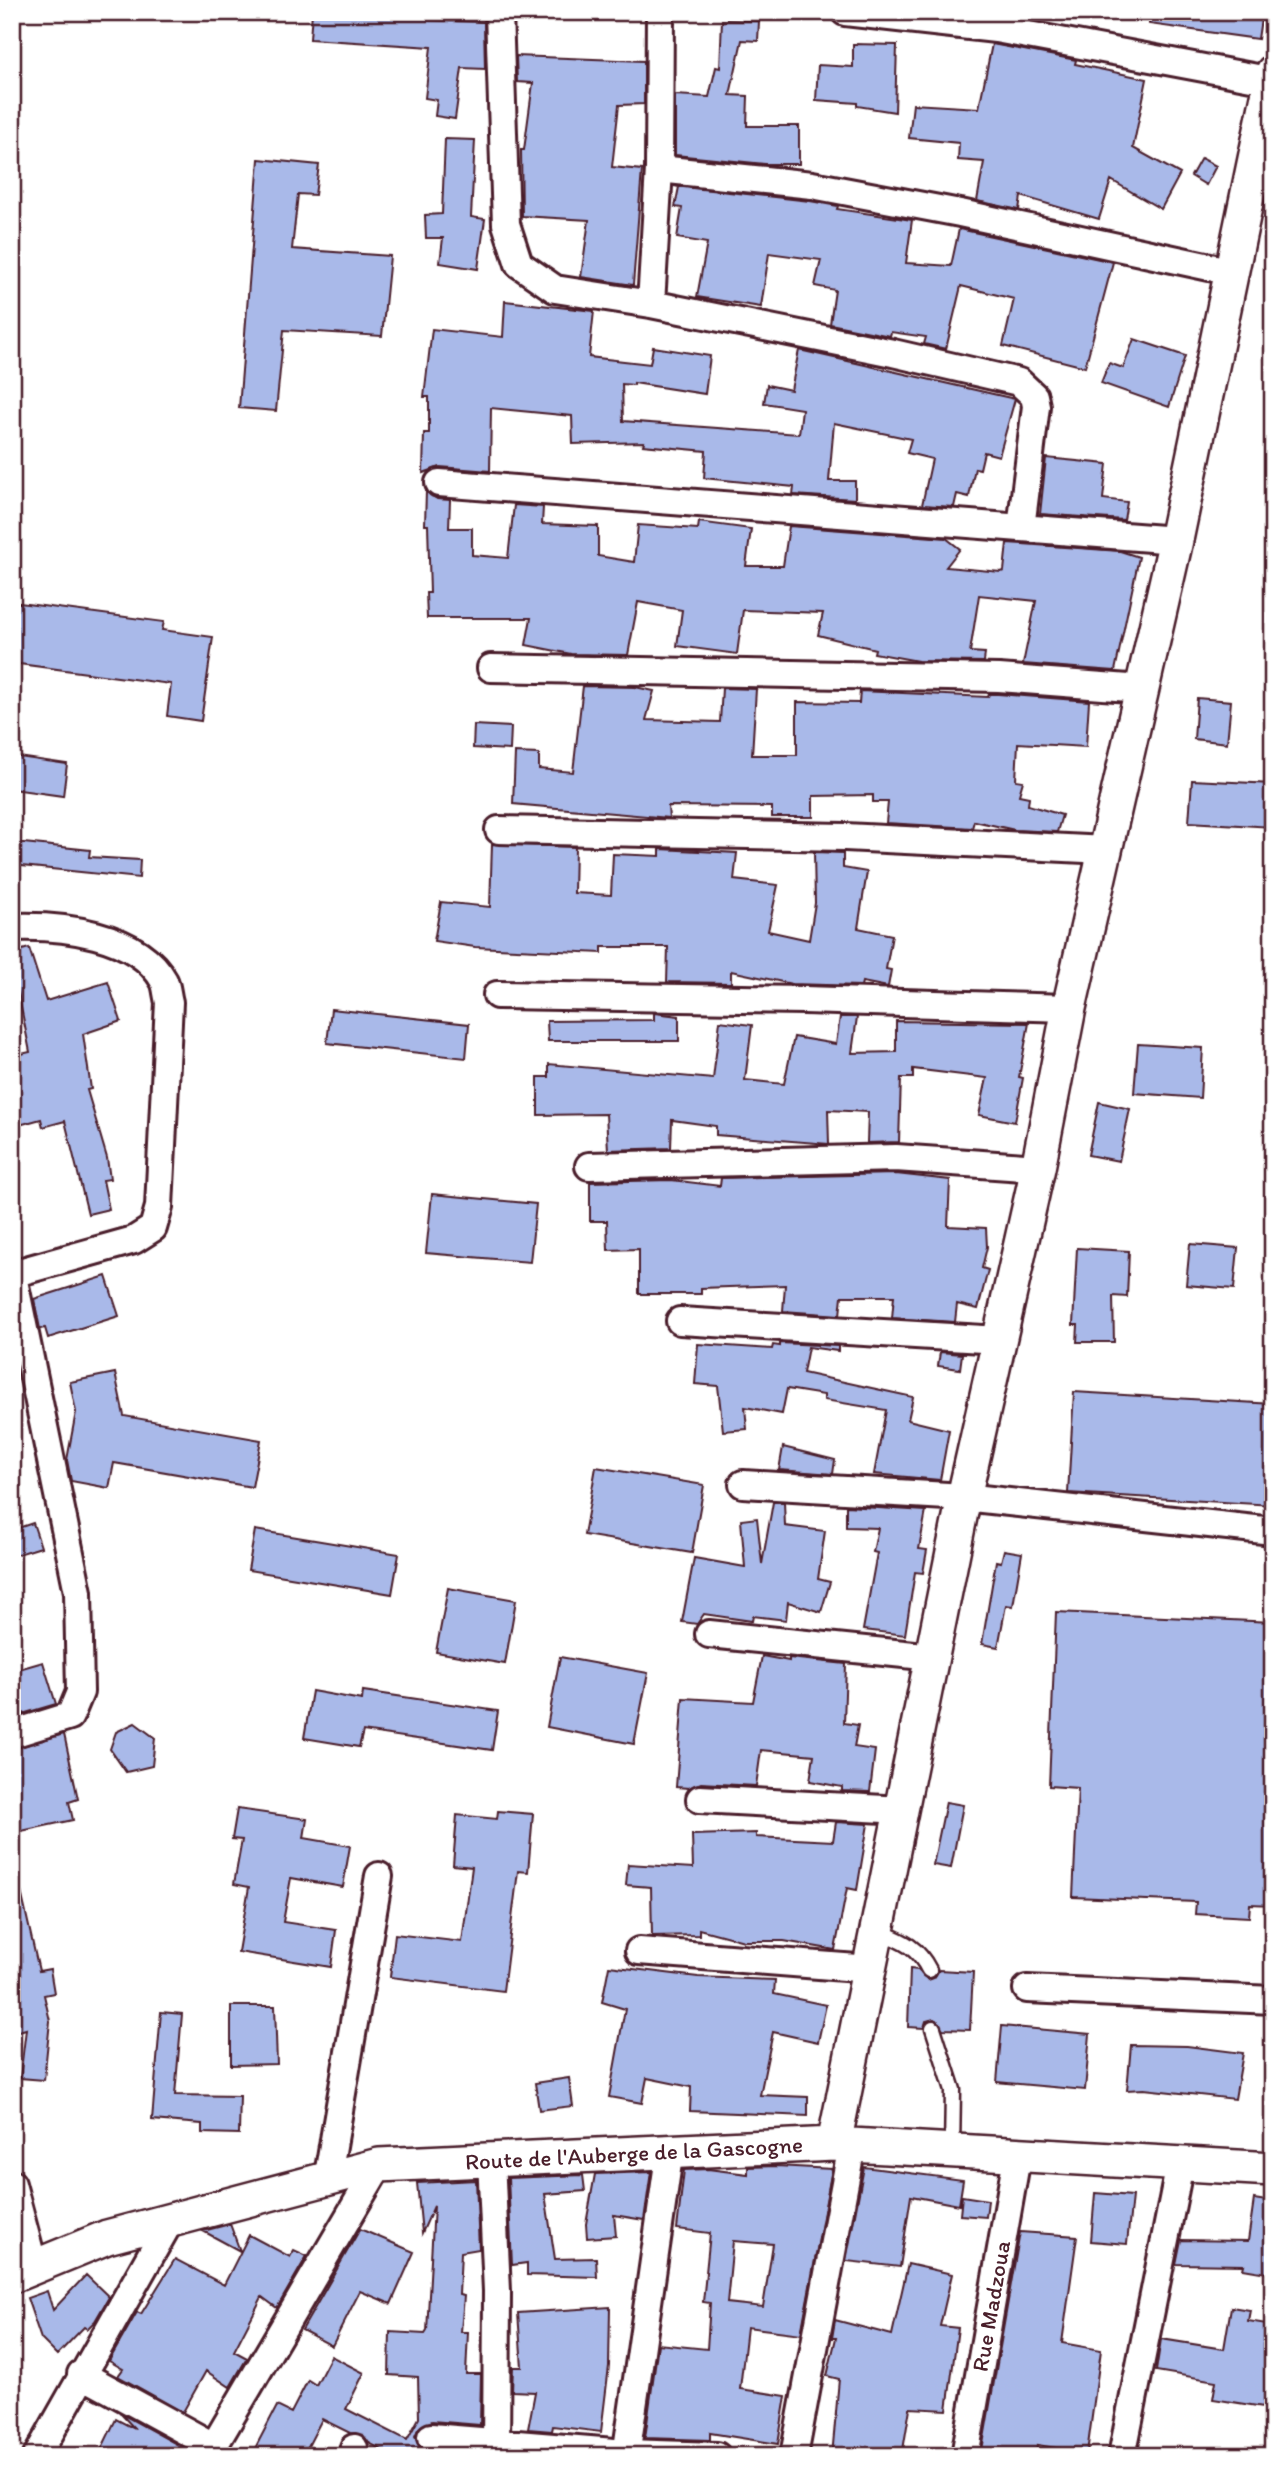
<svg xmlns="http://www.w3.org/2000/svg" width="1285" height="2468" font-family="Itim,sans-serif">
<style>
.building{fill:#a9b9e9;stroke:#4a1f2b;stroke-width:2;fill-rule:evenodd}
.lines{fill:none;stroke-linecap:round;stroke-linejoin:round}
.service-casing{stroke:#4a1f2b;stroke-width:19}
.minor-casing{stroke:#4a1f2b;stroke-width:32}
.tertiary-casing{stroke:#4a1f2b;stroke-width:38}
.service{stroke:#fff;stroke-width:14}
.minor{stroke:#fff;stroke-width:26}
.tertiary{stroke:#fff;stroke-width:33}
.labels{text-anchor:middle;stroke-width:6;stroke-linejoin:round;paint-order:stroke}
.street-label{font-size:23px;fill:#4a1f2b;stroke:#fff}
</style>
<rect width="100%" height="100%" fill="#fff"/>
<filter id="ink" filterUnits="userSpaceOnUse"><feTurbulence type="fractalNoise" baseFrequency=".0143" numOctaves="2"/><feDisplacementMap in="SourceGraphic" scale="14" xChannelSelector="R" yChannelSelector="G"/><feConvolveMatrix kernelMatrix="1 2 1 2 8 2 1 2 1" color-interpolation-filters="sRGB"/></filter>
<g filter="url(#ink)">
<!-- building -->
<path class="building" d="M312 12H430L429 20 484 22 485 69 462 68 455 119 435 116 437 100 425 98 431 47 310 39Z
M1150 12H1262L1258 39 1149 24Z
M722 20 759 21 758 41 742 40 730 95 748 96 747 126H799V164H765L675 155V95L709 97 716 67 720 68Z
M853 44 897 45 895 112 857 106V103L816 100 818 65 853 67Z
M992 44 1076 60 1075 64 1147 79 1133 148 1180 174 1161 209 1111 180 1099 219 1021 196 1019 210 977 201 984 162 958 160 959 143 909 138 913 104 979 108Z
M516 56 644 61V104L619 105 612 167 642 170 633 285 581 277 589 220 522 216 521 150H524L533 83 517 82Z
M445 139 475 140 471 217 485 219 478 269 440 263 443 238H426L425 215 442 214Z
M1201 158 1216 166 1206 185 1191 176Z
M259 159 319 165 315 195 298 194 292 249 390 256 382 336 284 330 276 411 239 408Z
M674 186 810 201 838 206 837 209 912 220 906 263 951 266 959 229 1113 262 1085 367 1003 346 1014 299 961 286 946 349 924 344 926 337 891 332 890 336 830 324 835 290 815 286 821 260 769 253 761 307 697 297 707 243 677 238 682 208 675 207 679 187Z
M505 301 594 311 589 357 650 364 653 347 710 356 705 394 634 383V385L622 384 623 421 799 434 802 409 764 403 767 385 791 390 799 350 1015 399 999 456 984 452 980 469 975 468 969 497 957 494 954 507 922 505 932 459 907 453 911 439 834 423 829 481H855V499L793 495 794 487 704 478 706 451 643 445 644 442 573 444 572 416 491 408 490 471 440 467 423 473 424 433H429V397H424L432 329 503 337Z
M1134 339 1185 356 1169 407 1101 383 1109 363 1123 368Z
M1046 458 1107 464 1103 499 1127 502 1124 520 1040 514Z
M426 491 437 499 450 500 449 528H472V555L508 558 514 505 543 507 542 524 598 526V556L634 562 638 525 698 529 699 522 751 529 746 566H783L789 526 946 538 960 549 946 567 1001 572 1004 571 1007 543 1120 551 1139 557 1115 671 1023 664 1036 601 979 595 970 652 985 653 984 662 918 661 874 653 875 649 818 635 823 613 743 610 737 654 677 646 682 610 638 602 628 655 571 654 526 645 531 618H427L426 593H430L428 525H425Z
M12 602 164 622 162 630 213 637 201 721 167 716 171 684 12 663Z
M583 686 635 687 654 691 646 720 720 722 722 688 756 689 752 755H797V702L859 703 860 691 988 697 989 694H998L1089 701 1086 747 1018 743 1016 780 1023 781 1019 795 1029 797 1028 805 1062 815 1057 832 1015 830 974 821 972 828 886 823 888 802H873V795L813 796V817H772V807L668 806 669 818 513 804 515 753 539 754V769L573 772Z
M1197 698 1231 701 1227 743 1194 739Z
M474 725 511 727 510 750 473 748Z
M12 756 67 764 63 796 12 789Z
M1192 780 1273 784V827L1189 822Z
M14 842 90 850 89 857 140 860 139 878 12 865Z
M492 844 575 847 574 893 611 895 613 854 660 856V849L737 853 734 880 778 885 768 931 809 940 815 903 814 852 843 853V868L867 872 858 928 892 935 886 969 891 970 888 987 862 982 861 986 792 984 731 971V983L667 982 668 947H602V953L475 947 434 941 441 902 490 907Z
M29 948 46 1001 108 982 121 1021 83 1034 91 1089 87 1090 107 1158 110 1179 103 1180 109 1209 88 1214 65 1121 43 1127 41 1119 12 1127V1056L30 1052 18 992 12 994V953Z
M331 1009 469 1024 466 1058 327 1043Z
M654 1013 679 1016V1041H548L547 1021 654 1020Z
M840 1017H857L852 1053 896 1052V1021L1029 1023 1019 1077 1023 1078 1015 1122 979 1115 987 1078 913 1069V1078H901L899 1142 867 1143 868 1112 828 1110 829 1144 716 1135V1126L672 1120 671 1148 608 1150 606 1114 538 1115V1077H549V1064L713 1079 720 1021 752 1025 745 1080 784 1084 794 1037 836 1044Z
M1138 1044 1203 1048 1200 1098 1134 1093Z
M1099 1102 1130 1109 1119 1161 1088 1155Z
M896 1174 950 1180 948 1226 986 1228 987 1247 982 1268 988 1270 978 1309 957 1304 955 1322 892 1318 894 1296H842L840 1315 783 1311 785 1285 701 1288V1294H639V1249L608 1250 607 1221H590V1182L671 1180 720 1186 721 1178Z
M432 1194 536 1204 530 1262 426 1253Z
M1190 1244 1238 1248 1234 1289 1186 1285Z
M1077 1248 1129 1251 1127 1297 1113 1296 1114 1342H1077L1078 1325H1073Z
M106 1276 119 1316 48 1338 45 1328 40 1329 34 1299Z
M780 1343 838 1346V1351L808 1347 803 1373 913 1397 908 1420 949 1430 940 1480 874 1474 886 1410 824 1400V1395L787 1389 782 1414 745 1407 747 1429 723 1431 718 1386 695 1384 698 1344 772 1349 773 1345 780 1346Z
M940 1352 962 1354 960 1369 938 1366Z
M115 1373 124 1416 261 1440 252 1487 114 1463 109 1488 71 1481 67 1460 76 1412 70 1382Z
M1074 1392 1273 1404V1505L1068 1493Z
M783 1447 835 1460 833 1474 779 1470Z
M596 1467 704 1485 692 1553 584 1535Z
M773 1502H784L785 1526 825 1531 818 1579 830 1582 821 1612 788 1602 786 1620 753 1616 752 1621 704 1614 697 1624 682 1622 694 1558 745 1567 741 1520 757 1518 762 1564Z
M846 1506 926 1511 919 1549 927 1550 923 1573 915 1572 905 1635 863 1630 877 1553 873 1552 878 1528 846 1527Z
M33 1523 41 1547 12 1556V1530Z
M255 1530 399 1554 392 1594 248 1570Z
M1004 1550 1022 1553 1013 1606 1006 1605 998 1647 982 1644 996 1561 1001 1562Z
M448 1588 516 1600 505 1664 436 1652Z
M1056 1612 1273 1622V1905L1250 1904 1249 1917 1195 1914 1196 1902 1073 1897 1078 1788 1049 1786Z
M762 1656 789 1661V1658L846 1664 844 1723 858 1725 854 1747 875 1750 870 1792 842 1791V1787L810 1781 814 1755 761 1750 756 1786 701 1783 689 1788 676 1787 683 1698 753 1702Z
M560 1657 648 1673 634 1744 547 1727Z
M43 1662 56 1704 12 1717V1671Z
M312 1691 362 1700 363 1691 498 1711 492 1750 363 1731 359 1747 304 1738Z
M135 1723 155 1738 152 1766 126 1772 110 1749 116 1732Z
M64 1734 78 1799 69 1802 73 1820 12 1833V1749Z
M946 1802 963 1805 951 1868 933 1865Z
M237 1809 307 1819 304 1838 350 1846 343 1887 291 1878 283 1922 336 1930 331 1967 238 1952 249 1887 234 1884 242 1840 232 1839Z
M498 1811 533 1814 528 1872 518 1871 503 1991 390 1977 395 1934 462 1942 472 1867 453 1865 457 1815 497 1819Z
M836 1822 868 1824 857 1890 847 1888 835 1950 784 1941H744L699 1929V1935L652 1936 651 1887 626 1885 628 1864 693 1868 692 1835 756 1833V1837L833 1841Z
M20 1887 39 1971 50 1969 54 1993 44 1995 50 2021 44 2080 20 2078 26 2029 12 2033V1888Z
M609 1966 698 1977 775 1980 774 1994 826 2005 818 2042 773 2032 760 2095 808 2097V2116L690 2111 691 2087 647 2078 642 2103 609 2097 625 2009 602 2002Z
M910 1969 918 1970 928 1980 934 1978 939 1970 973 1972 970 2030 943 2029 934 2019 926 2021 924 2028 908 2027Z
M231 2006H275L277 2064 231 2065Z
M161 2012 182 2014 175 2095 240 2096 239 2134 202 2133V2124L152 2120Z
M1002 2026 1090 2034 1085 2090 997 2082Z
M1131 2045 1187 2046 1243 2053 1235 2099 1144 2089 1127 2090Z
M569 2078 573 2106 539 2110 535 2083Z
M776 2166 832 2169 801 2334 747 2327 740 2389 786 2396 778 2444 710 2433V2440L645 2438 658 2344 707 2349 710 2303 703 2302 710 2233 677 2229 684 2170 708 2169 748 2174V2167ZM733 2241 773 2244 763 2307 727 2303Z
M864 2167 963 2180 959 2205 911 2196 900 2267 846 2261Z
M651 2172 644 2220 614 2215 616 2236 587 2238 586 2224 595 2174Z
M583 2175 585 2191 545 2194 555 2259 596 2258 597 2277 527 2275V2263L512 2265 508 2178Z
M476 2180 479 2249 461 2252 459 2295 464 2296 461 2332H468L466 2374H481L480 2425 432 2421 419 2428 415 2436 423 2450 467 2456H393L369 2443 363 2435 350 2433 322 2419 303 2456H251L277 2406 291 2413 308 2380 316 2385 331 2356 364 2373 346 2409 407 2440 419 2418 418 2377 389 2375 390 2332 425 2334 427 2331 434 2206 422 2233 417 2183Z
M1095 2193 1132 2196 1127 2244 1091 2241Z
M962 2196 988 2200 986 2217 960 2215Z
M1254 2199 1273 2202V2274L1243 2269 1244 2265 1176 2264 1181 2240 1248 2241Z
M230 2224 240 2251 203 2231Z
M360 2229 414 2252 391 2304 360 2291 332 2346 302 2330Z
M1020 2232 1077 2236 1062 2343 1101 2350 1087 2453 1037 2445 1036 2456H981Z
M249 2235 290 2257 294 2250 307 2256 277 2308 262 2297 234 2351 247 2358 230 2387 206 2371 183 2412 118 2376 123 2369 109 2361 137 2312 141 2314 175 2259 224 2285Z
M908 2264 952 2274 940 2326 958 2328 947 2410 910 2408 902 2456H832L839 2379 827 2376 836 2338H832L835 2320 892 2335Z
M86 2275 109 2297 95 2321 87 2329 84 2327 57 2355 41 2339 27 2298 47 2291 53 2310Z
M610 2307 609 2366 601 2432 553 2426 552 2431 528 2429 535 2392 512 2391 513 2367H522L518 2313Z
M1231 2307 1250 2310 1248 2321 1273 2325 1270 2408 1213 2399 1216 2381 1156 2371 1161 2339 1224 2349Z
M120 2413 193 2453 192 2456H98L116 2419 135 2429Z"/>
<g class="lines">
<!-- service casing -->
<g class="service-casing">
<path id="service" d="M878 1931C902 1941 917 1946 929 1970
M933 2028 953 2090 952 2152"/>
</g>
<!-- minor casing -->
<g class="minor-casing">
<path id="minor" d="M499 12 506 224 519 264 555 289 651 304 893 353 1019 382 1034 396 1036 406 1021 528
M845 12 996 29 1273 81
M659 169 812 185 960 213 1233 272
M651 304 659 169 660 12
M439 483 1176 540
M491 668 999 678 1142 689
M499 830 845 837 1106 850
M12 927C60 925 138 933 164 981 167 987 167 996 169 1002L159 1207 153 1228 134 1240 12 1274
M497 995 804 1000 1069 1008
M589 1166 896 1158 1038 1168
M12 1271 78 1592 80 1692 70 1716 12 1734
M680 1321 1000 1340
M743 1484 964 1497 1273 1531
M709 1634 933 1657
M700 1799 903 1810
M639 1951 870 1969
M1027 1989 1273 2000
M491 2159 497 2291 496 2456
M327 2181 379 1876
M12 2184 34 2267
M81 2374 213 2446
M431 2437 626 2453 717 2456
M37 2456 170 2221
M208 2456 379 2165
M353 2456 354 2448
M626 2456 670 2149
M794 2456 852 2145
M965 2456 1017 2157
M1122 2456 1180 2164"/>
</g>
<!-- tertiary casing -->
<g class="tertiary-casing">
<path id="tertiary" d="M834 2144 964 1497 1038 1168 1069 1008 1176 540 1273 72
M12 2276 107 2237 379 2165 834 2144 1273 2169"/>
</g>
<!-- service -->
<use href="#service" class="service"/>
<!-- minor -->
<use href="#minor" class="minor"/>
<!-- tertiary -->
<use href="#tertiary" class="tertiary"/>
</g>
</g>
<g class="labels">
<!-- street labels -->
<g class="street-label">
<text transform="translate(634 2153) rotate(-3)" y="8">Route de l'Auberge de la Gascogne</text>
<text transform="translate(991 2306) rotate(-80)" y="8">Rue Madzoua</text>
</g>
</g>
<!-- margin -->
<rect width="1285" height="2468" fill="none" stroke="#fff" stroke-width="42"/>
<rect x="21" y="21" width="1243" height="2426" fill="none" stroke="#4a1f2b" stroke-width="2.5" filter="url(#ink)"/>
</svg>
